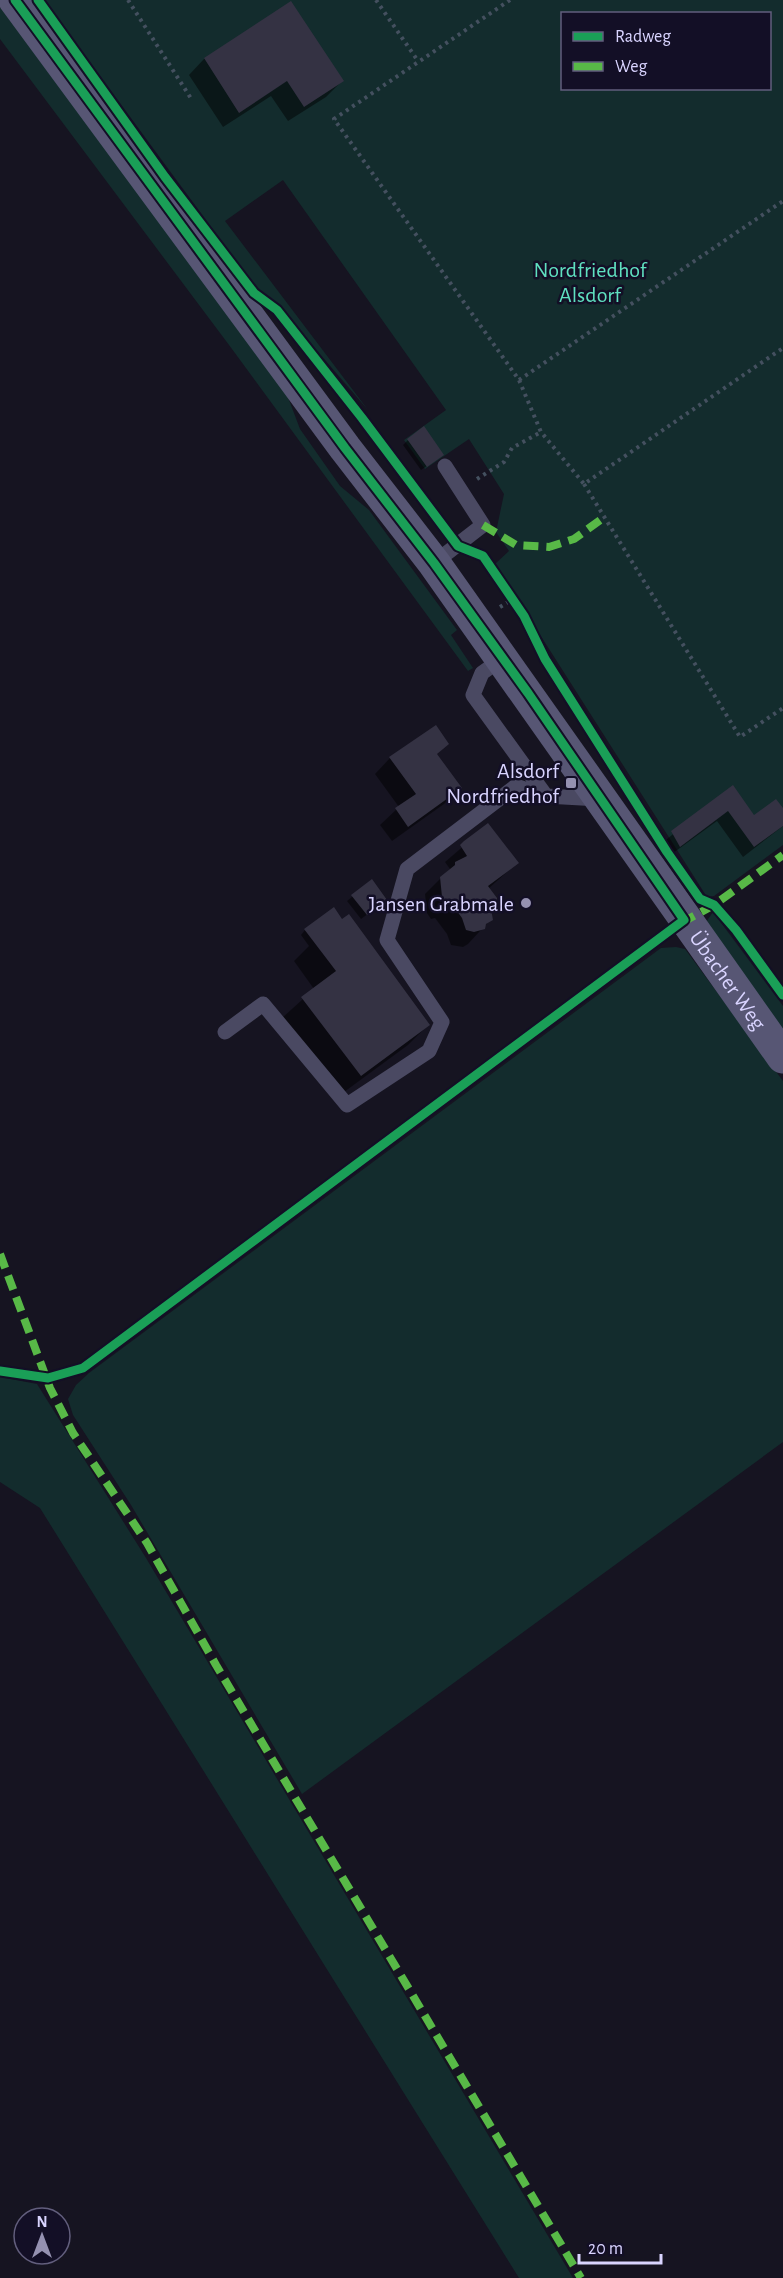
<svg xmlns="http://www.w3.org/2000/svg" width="783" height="2278" font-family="'Alegreya Sans',sans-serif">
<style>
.green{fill:#132c2d;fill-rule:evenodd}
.shadow{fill:#0007}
.building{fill:#343243}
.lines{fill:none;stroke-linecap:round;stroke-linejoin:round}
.path{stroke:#44505f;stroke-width:4;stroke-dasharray:3 4.5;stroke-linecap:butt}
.service{stroke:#4a4962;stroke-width:15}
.secondary{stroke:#575674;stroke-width:33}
.quiet{stroke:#58b947;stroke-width:8;stroke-dasharray:15 8;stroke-linecap:butt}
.cycleway-casing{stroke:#130f26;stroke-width:13}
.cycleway{stroke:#1a9f57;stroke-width:9}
.poi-dot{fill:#9591b1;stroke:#130f26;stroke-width:2}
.labels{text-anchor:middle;stroke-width:5;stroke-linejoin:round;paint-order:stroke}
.park-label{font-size:22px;fill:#5fe0c0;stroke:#130f26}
.poi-label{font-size:22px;fill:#d9d4ff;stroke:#130f26;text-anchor:end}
.street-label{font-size:22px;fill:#d9d4ff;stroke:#130f26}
</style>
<rect width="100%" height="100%" fill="#161421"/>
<!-- green -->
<path class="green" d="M44 0H783V845L714 896 707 897 495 564 509 551 496 532 504 494 469 439 425 469 404 440 446 410 283 180 225 221 368 410 276 303 256 288ZM562 14H770V88H562Z
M0 7 286 392 300 429 340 486 369 510 457 630 451 635 473 668 468 671 232 349 0 39Z
M713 912 783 1006V1033L704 925Z
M676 947 685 949 783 1081V1442L302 1794 131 1505 73 1415 68 1399 76 1385 89 1373 661 948Z
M0 1377 37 1384 146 1558 573 2278H519L40 1508 0 1482Z"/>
<!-- shadow -->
<path class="shadow" d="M291 3 342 81 326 97 288 121 271 96 223 127 189 75 204 59Z
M408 440 437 459 421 470 403 445Z
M447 744 436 755 460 788 444 804 392 841 380 825 399 807 375 774 390 758Z
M732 787 753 817 783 811V826L743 857 717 821 669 856 662 843Z
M488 825 517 863 488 889 491 919 468 944 463 947 451 945 447 934 435 918 431 919 427 913 425 894 450 869 445 862Z
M372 881 380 905 361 919 347 901Z
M305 930 428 1025 408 1045 340 1095 282 1018 314 989 294 961 309 946 301 935Z"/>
<!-- building -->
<path class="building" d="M291 1 344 81 304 107 287 81 239 113 204 58Z
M424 426 444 455 427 467 407 439Z
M436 725 449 744 437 754 462 788 408 827 395 808 416 794 389 757Z
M733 785 754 815 776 799 783 808V826L754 847 728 811 680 847 671 831Z
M488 823 519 863 488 886 497 898V905L491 909 493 920 486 924 485 929 474 932 466 930 462 918 451 903 447 904 442 897 440 877 455 865V862L467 856 460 845 464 841Z
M372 879 387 900 367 915 351 895Z
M334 907 342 919 349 914 430 1025 361 1076 301 997 336 971 304 929Z"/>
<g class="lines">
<!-- path -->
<path class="path" d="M128 0 192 100
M376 0 418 61
M510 0 334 119 519 380 541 432 584 484 783 348
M519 380 783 201
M477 479 504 462 512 448 541 432
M584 484 740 737 783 708
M500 607 513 599"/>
<!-- service -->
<path class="service" d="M434 563 483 525 445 466
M503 658 482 673 473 695 546 796
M225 1032 263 1004 347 1105 429 1051 442 1022 387 940 407 869 516 786 546 796 599 799"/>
<!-- secondary -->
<path class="secondary" id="s1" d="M15 0 345 448 434 563 783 1057"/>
<!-- quiet -->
<path class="quiet" d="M483 525 516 545 549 547 574 539 603 518
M681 923 714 905 783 855
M0 1254 50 1388 73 1433 147 1543 216 1665 581 2278"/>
<!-- cycleway casing -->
<g class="cycleway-casing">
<path id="cycleway" d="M38 0 165 177 254 293 277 310 362 418 458 546 483 556 524 616 545 659 667 852 700 899 714 905 736 930 783 995
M0 1371 48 1378 83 1368 684 920 528 693 434 563 345 448 15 0"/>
</g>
<!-- cycleway -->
<use href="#cycleway" class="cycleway"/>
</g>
<!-- markers -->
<g class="poi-dot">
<rect x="565" y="777" width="12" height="12" rx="3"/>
<circle cx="526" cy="903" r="6"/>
</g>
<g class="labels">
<!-- park labels -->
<g class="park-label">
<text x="590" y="277">Nordfriedhof<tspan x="590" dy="25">Alsdorf</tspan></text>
</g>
<!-- poi labels -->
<g class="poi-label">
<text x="559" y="778">Alsdorf<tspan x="559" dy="25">Nordfriedhof</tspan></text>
<text x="514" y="911">Jansen Grabmale</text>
</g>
<!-- street labels -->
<g class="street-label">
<text dy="8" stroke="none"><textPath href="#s1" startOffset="1212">Übacher Weg</textPath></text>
</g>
</g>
<!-- legend -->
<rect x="561" y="12" width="210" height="78" fill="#130f26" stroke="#625e7d" stroke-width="1.5"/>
<rect x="573" y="32" width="30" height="9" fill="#1a9f57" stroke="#625e7d" stroke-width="1.5"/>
<text x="615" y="42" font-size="18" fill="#d9d4ff">Radweg</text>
<rect x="573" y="62" width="30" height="9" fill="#58b947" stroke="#625e7d" stroke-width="1.5"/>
<text x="615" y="72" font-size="18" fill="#d9d4ff">Weg</text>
<!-- north arrow -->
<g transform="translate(42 2236)"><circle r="28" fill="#130f26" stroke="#625e7d" stroke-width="1.5"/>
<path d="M0-4.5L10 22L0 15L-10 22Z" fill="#9591b1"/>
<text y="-9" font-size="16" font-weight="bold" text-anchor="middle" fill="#d9d4ff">N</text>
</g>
<!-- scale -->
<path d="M579 2254v9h82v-9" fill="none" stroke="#d9d4ff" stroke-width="3"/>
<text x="588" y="2254" font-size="18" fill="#d9d4ff" stroke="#130f26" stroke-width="4.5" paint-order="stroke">20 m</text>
</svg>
